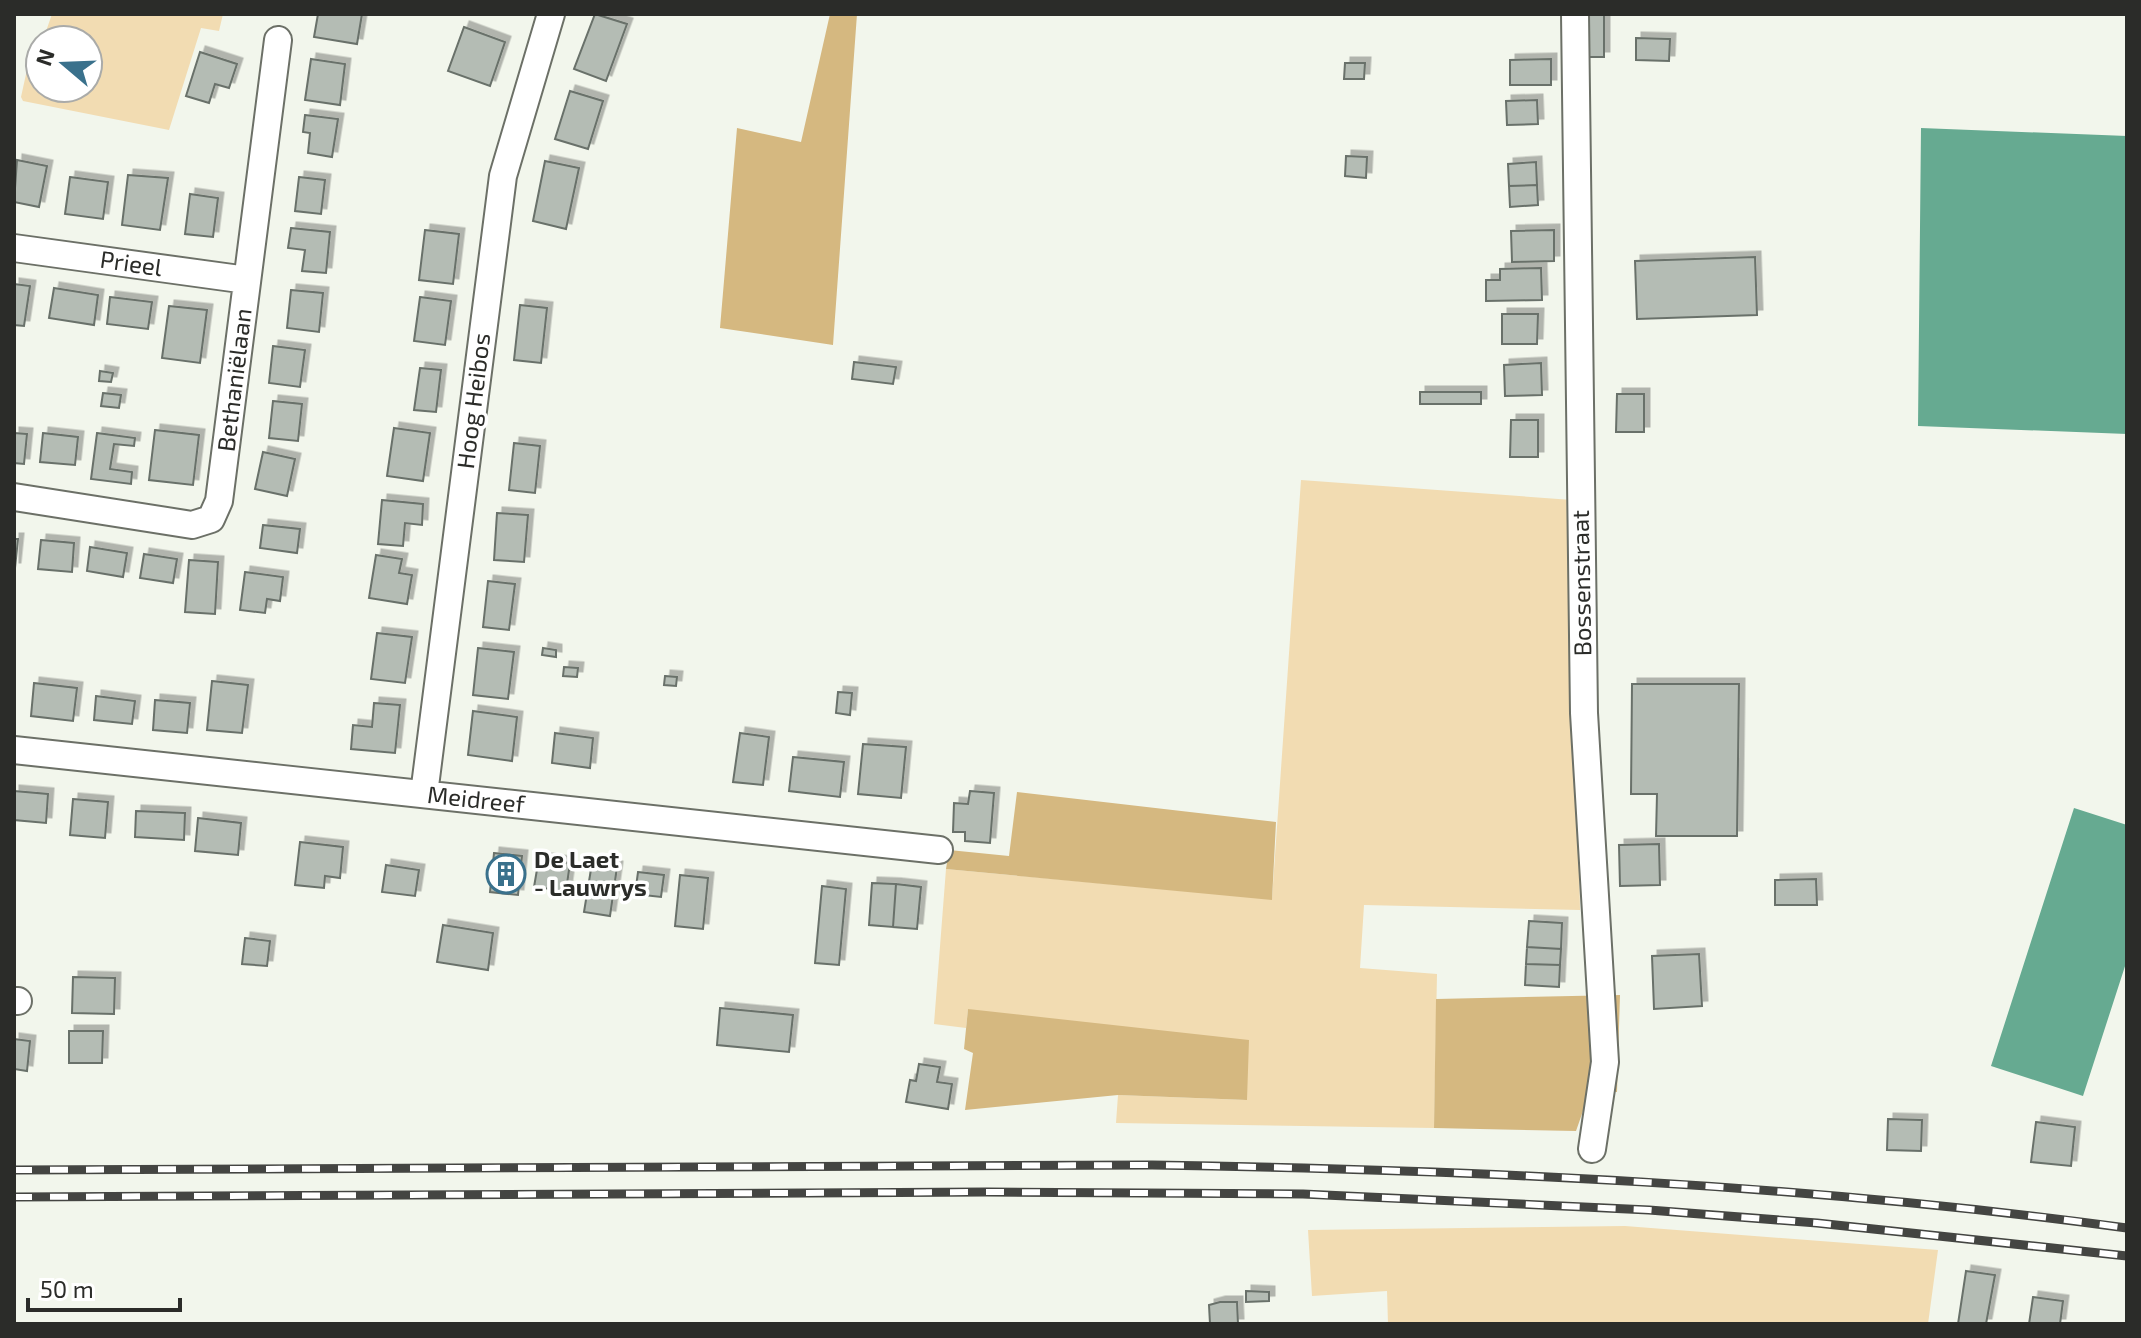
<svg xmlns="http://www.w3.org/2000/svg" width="2141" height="1338" font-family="'Exo 2',sans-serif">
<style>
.green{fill:#f2dcb2}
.forest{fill:#d5b880}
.water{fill:#66aa91}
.building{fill:#b4bcb4;stroke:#69716a;stroke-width:2;filter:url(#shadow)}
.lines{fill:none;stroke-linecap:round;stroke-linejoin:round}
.minor-casing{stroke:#6c7067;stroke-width:30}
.minor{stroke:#fff;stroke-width:26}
.rail-casing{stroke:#444542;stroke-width:9}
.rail{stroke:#fff;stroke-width:6;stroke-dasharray:18;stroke-linecap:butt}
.labels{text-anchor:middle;stroke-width:7;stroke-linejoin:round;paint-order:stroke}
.street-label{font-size:24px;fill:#2b2c29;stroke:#fff}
.poi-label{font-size:24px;font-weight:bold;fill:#2b2c29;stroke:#fff;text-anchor:start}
</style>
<defs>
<filter id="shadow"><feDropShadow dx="5.5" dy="-5.5" stdDeviation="0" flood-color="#0004"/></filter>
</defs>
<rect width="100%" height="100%" fill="#f2f6ec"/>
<!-- green -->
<path class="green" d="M52 14H223L219 31 201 28 169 130 23 101 21 97 30 56 37 59 40 50V88H88V40H43Z
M1301 480 1572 500 1580 910 1364 905 1360 968 1437 974 1434 1128 1116 1123 1118 1095 1246 1100 968 1009 966 1028 934 1024 946 869 1272 899Z
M1625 1226 1938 1250 1928 1324H1388L1387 1291 1312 1296 1308 1230Z"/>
<!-- forest -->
<path class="forest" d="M830 14H857L833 345 720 328 737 128 801 142Z
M1017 792 1276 822 1272 900 946 869 949 850 1009 856Z
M1620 995 1617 1092 1590 1091 1576 1131 1434 1128 1436 999Z
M968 1009 1249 1040 1247 1100 1118 1095 965 1110 973 1053 964 1049Z"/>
<!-- water -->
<path class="water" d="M1921 128 2127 136V434L1918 426Z
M2074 808 2127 825V960L2083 1096 1991 1066Z"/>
<!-- building -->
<path class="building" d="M318 14H362L357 44 314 37Z
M595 14 627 24 606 81 574 69Z
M1584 14H1604V57H1584Z
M464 27 505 42 490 86 448 71Z
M1636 38 1670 39 1669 61 1636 60Z
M200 52 237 64 229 88 215 84 209 103 186 96Z
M311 59 345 64 340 105 305 100Z
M1551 59V85H1510V60Z
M1345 63H1365L1364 79H1344Z
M570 91 603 101 588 149 555 139Z
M1537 100 1538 124 1507 125 1506 101Z
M305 115 338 119 332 157 308 153 310 133 303 132Z
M1346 156 1367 157 1366 178 1345 176Z
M17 160 47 166 39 207 14 202Z
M545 161 579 168 566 229 533 221Z
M1536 162 1537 185 1509 186 1508 164Z
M128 175 168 178 160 230 122 225Z
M70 177 108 182 103 219 65 214Z
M299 177 325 180 321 214 295 211Z
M1537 185 1538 205 1510 207 1509 186Z
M190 194 218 198 213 237 185 234Z
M291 228 330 232 326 273 302 271 305 250 288 248Z
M425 230 459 234 453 284 419 280Z
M1554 230V261L1512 262 1511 231Z
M1755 257 1757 315 1637 319 1635 261Z
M1541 268 1542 300 1486 301V280H1500V269Z
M14 284 30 286 24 326 14 325Z
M54 288 98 295 94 325 49 318Z
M291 290 323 293 319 332 287 328Z
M110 297 152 302 148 329 107 324Z
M420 297 451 301 445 345 414 341Z
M520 305 547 308 541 363 514 360Z
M169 306 207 310 200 363 162 358Z
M1502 314H1538L1537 344H1502Z
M273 346 305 350 300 387 269 383Z
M854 362 896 367 893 384 852 379Z
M1541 363 1542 395 1505 396 1504 365Z
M420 368 441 370 436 412 414 410Z
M100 371 113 373 111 382 99 381Z
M1420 392H1481V404H1420Z
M103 393 121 395 119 408 101 406Z
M1617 394H1644V432H1616Z
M273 401 302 404 298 441 269 438Z
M1511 420H1538V457H1510Z
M394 428 430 433 423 481 387 476Z
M155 430 199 435 193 485 149 480Z
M14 433 27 434 24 464 14 463Z
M43 433 78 437 75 465 40 462Z
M97 433 135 438 134 446 114 444 110 469 132 472 131 484 91 479Z
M514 443 540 446 535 493 509 490Z
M263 452 295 459 287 496 255 489Z
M382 500 423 504 422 525 405 523 403 546 378 544Z
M497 513 528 515 524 562 494 560Z
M263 525 300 529 297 553 260 548Z
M14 539H18L15 568H14Z
M41 540 74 543 72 572 38 569Z
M90 547 127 553 123 577 87 571Z
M144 554 177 559 173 583 140 578Z
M376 555 402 559 399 573 412 575 407 604 369 598Z
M189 560 218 562 215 614 185 612Z
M245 572 283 577 280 601 267 599 265 613 240 610Z
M488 581 515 584 509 630 483 627Z
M377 633 412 637 405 683 371 679Z
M478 648 514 652 508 699 473 695Z
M543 648 556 650V657L542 655Z
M564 667 578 668 577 677 563 676Z
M665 676 677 677 676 686 664 685Z
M212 681 248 685 242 733 207 730Z
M34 683 77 688 73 721 31 716Z
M1632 684H1739L1737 836H1656L1657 794H1631Z
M838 692 852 693 850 715 836 713Z
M96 696 135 701 132 724 94 720Z
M155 700 190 703 187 733 153 730Z
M374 703 400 705 395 753 351 749 353 725 372 727Z
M473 711 517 717 512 761 468 755Z
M555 733 593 738 590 768 552 763Z
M740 733 769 737 763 785 733 782Z
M863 744 906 747 901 798 858 794Z
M793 757 844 762 840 797 789 791Z
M14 791 48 794 46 823 14 820Z
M970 791 994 793 990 843 965 841V832H953L954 803 968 804Z
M73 799 108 802 105 838 70 835Z
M136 811 185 813 184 840 135 837Z
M198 818 241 823 238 855 195 851Z
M300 842 343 847 340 878 325 876 324 888 295 885Z
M1659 844 1660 885 1620 886 1619 845Z
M494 853 522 856 518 895 490 892Z
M539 858 570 863 566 891 534 887Z
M592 863 617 867 610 916 584 912Z
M386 865 419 870 415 896 382 892Z
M638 872 664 875 661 897 635 894Z
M680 875 708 878 703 929 675 926Z
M1816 879 1817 905H1775V880Z
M872 883 896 884 893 927 869 925Z
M896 884 921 887 917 929 893 927Z
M822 886 846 889 839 965 815 963Z
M1529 921 1562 923 1561 949 1527 947Z
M443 925 493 933 488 970 437 962Z
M245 938 270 941 267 966 242 964Z
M1527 947 1561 949 1560 965 1526 964Z
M1699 954 1702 1006 1654 1009 1652 956Z
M1526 964 1560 965 1559 987 1525 985Z
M73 977 115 978 114 1014 72 1013Z
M720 1008 793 1015 789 1052 717 1045Z
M69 1031H103L102 1063H69Z
M14 1039 30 1041 27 1071 14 1069Z
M919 1064 940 1067 937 1082 952 1084 948 1109 906 1102 910 1080 916 1081Z
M1888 1119 1922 1120 1921 1151 1887 1150Z
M2036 1122 2075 1127 2071 1166 2031 1162Z
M1966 1271 1995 1275 1986 1324H1958Z
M1246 1291 1269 1292V1301L1246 1302Z
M2033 1297 2063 1301 2060 1324H2029Z
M1220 1302H1237L1238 1324H1210L1209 1305Z"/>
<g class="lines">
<!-- minor casing -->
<g class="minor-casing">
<path id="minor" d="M1575 14 1584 713 1605 1062 1592 1149
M14 248 247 280
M14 497 192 525 211 519 219 501 278 40
M14 750 939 850
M424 794 503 176 551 14
M14 1001H18"/>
</g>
<!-- minor -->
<use href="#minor" class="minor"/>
<!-- rail casing -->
<g class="rail-casing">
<path id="rail" d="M14 1170 1152 1165C1478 1170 1804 1184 2127 1228
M14 1197 987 1192 1303 1194 1649 1210 1817 1223 2127 1256"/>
</g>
<!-- rail -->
<use href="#rail" class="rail"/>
</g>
<!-- icons -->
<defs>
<g id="building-ring" transform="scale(2)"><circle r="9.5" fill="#fff" stroke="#3a718c" stroke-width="1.5"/><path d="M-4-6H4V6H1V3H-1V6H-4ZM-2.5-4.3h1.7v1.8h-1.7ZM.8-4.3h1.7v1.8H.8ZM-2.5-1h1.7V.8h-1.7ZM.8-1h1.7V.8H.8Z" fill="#3a718c"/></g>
</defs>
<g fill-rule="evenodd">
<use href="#building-ring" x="506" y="874"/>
</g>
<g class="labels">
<!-- street labels -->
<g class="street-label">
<text transform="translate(131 264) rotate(8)" y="8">Prieel</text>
<text transform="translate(235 380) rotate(-83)" y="8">Bethaniëlaan</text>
<text transform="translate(474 401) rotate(-83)" y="8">Hoog Heibos</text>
<text transform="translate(1582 583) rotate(-91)" y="8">Bossenstraat</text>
<text transform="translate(476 800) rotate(6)" y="8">Meidreef</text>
</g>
<!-- poi labels -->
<g class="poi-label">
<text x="534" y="868">De Laet<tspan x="534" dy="28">- Lauwrys</tspan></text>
</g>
</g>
<!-- border -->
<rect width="2141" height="1338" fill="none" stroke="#2b2c29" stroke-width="32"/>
<!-- north arrow -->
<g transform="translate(64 64) rotate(289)"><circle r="38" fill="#ffffff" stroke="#aaaba9" stroke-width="2"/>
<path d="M0-6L14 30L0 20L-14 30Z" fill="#3a718c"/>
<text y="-12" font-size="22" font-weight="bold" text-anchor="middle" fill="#2b2c29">N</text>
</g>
<!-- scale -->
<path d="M28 1298v12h152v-12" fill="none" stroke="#2b2c29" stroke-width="4"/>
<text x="40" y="1298" font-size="24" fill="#2b2c29" stroke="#ffffff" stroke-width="6" paint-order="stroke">50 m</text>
</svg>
